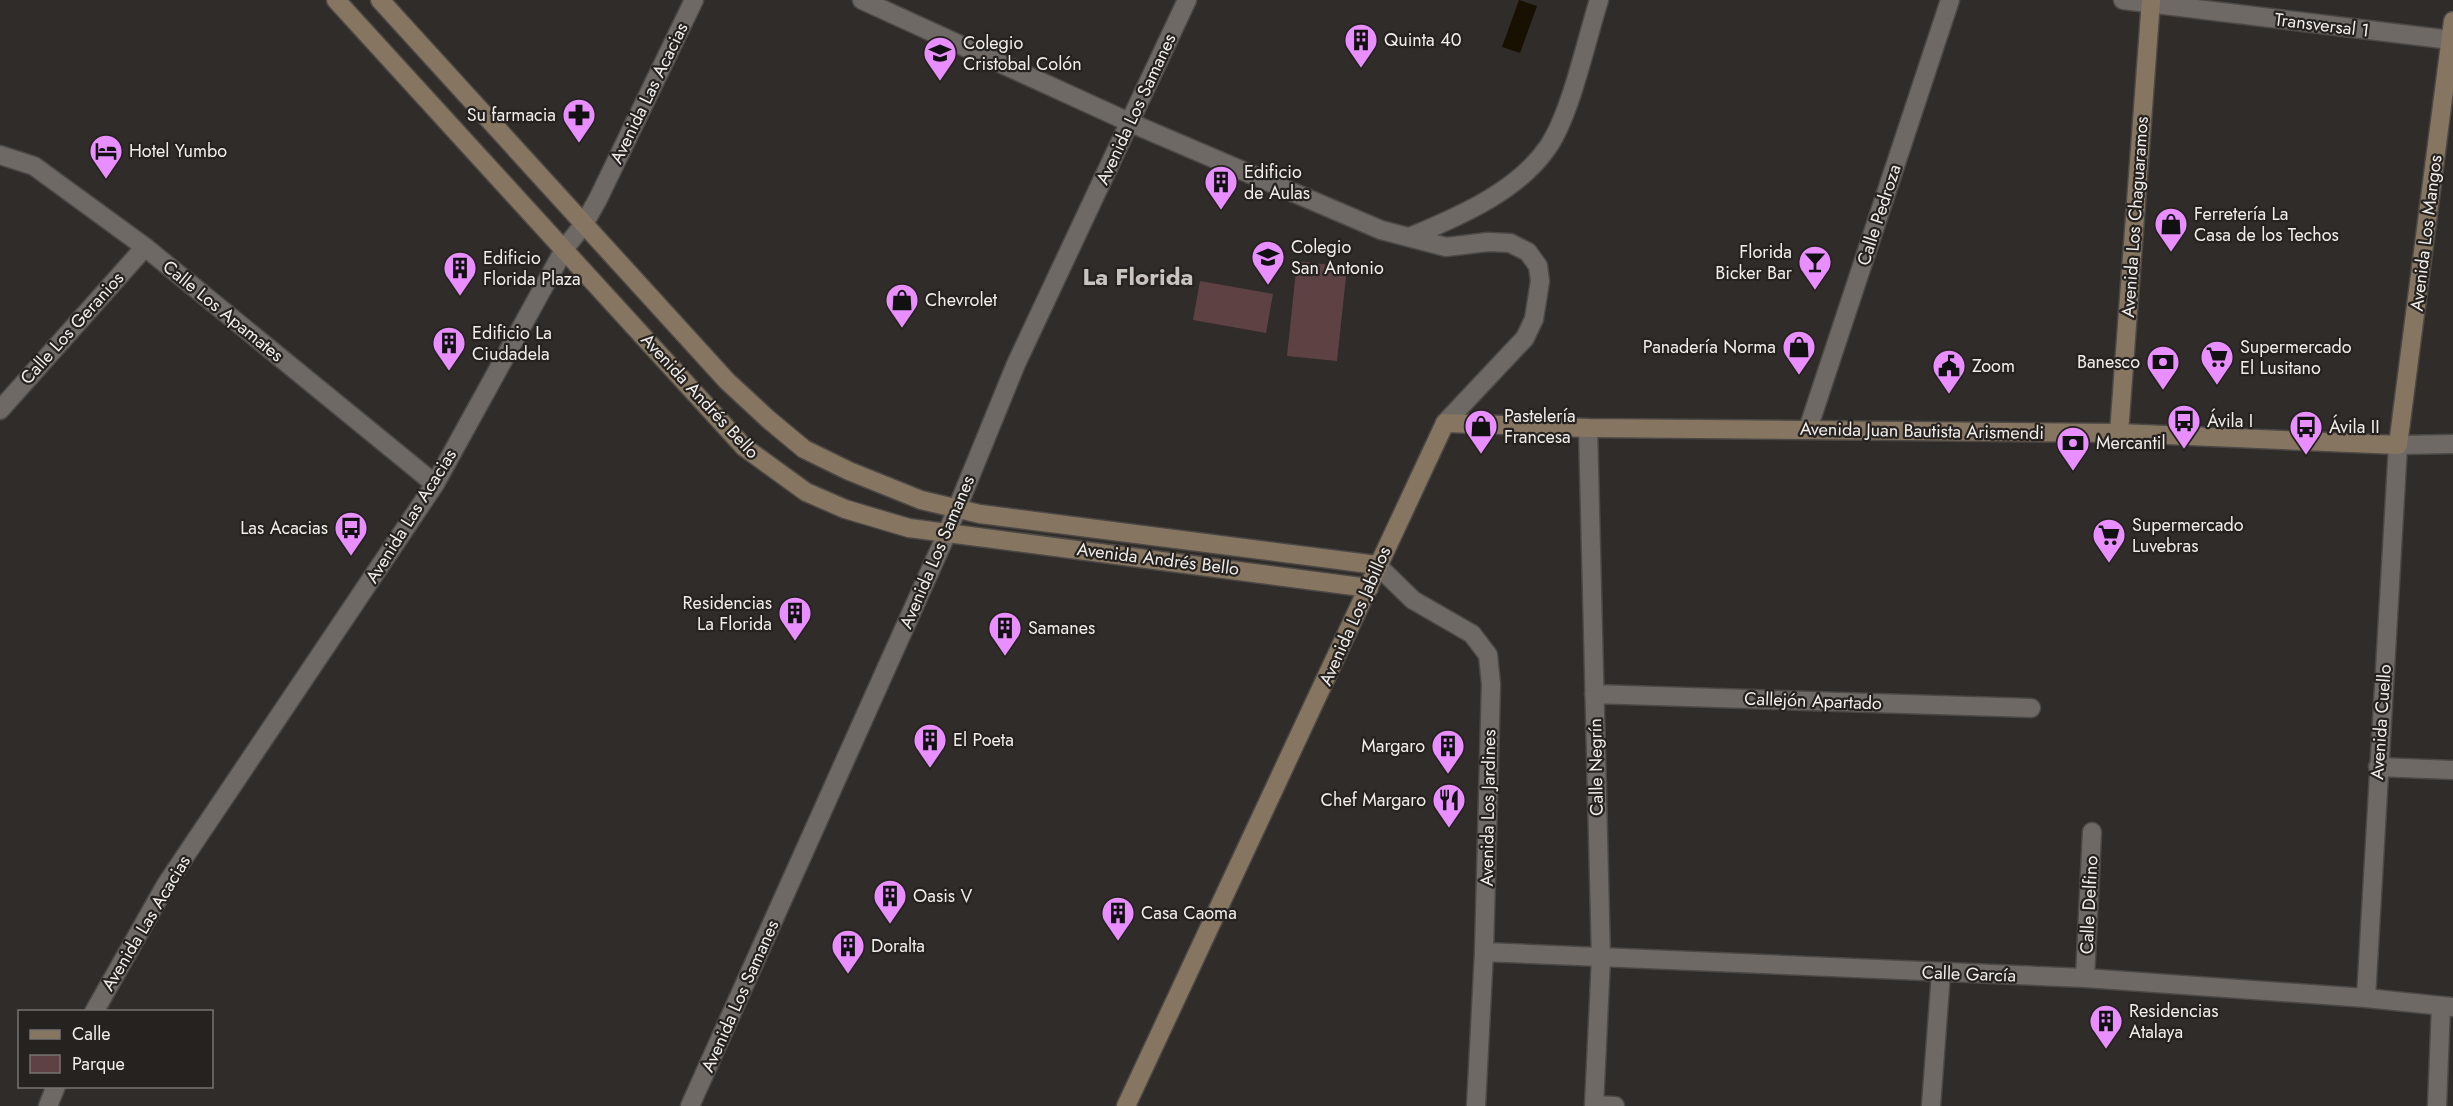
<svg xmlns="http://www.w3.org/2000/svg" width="2453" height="1106" font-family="Jost,sans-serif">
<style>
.green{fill:#5e4243}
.water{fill:#181000}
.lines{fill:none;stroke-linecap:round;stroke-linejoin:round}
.street-casing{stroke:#4c4845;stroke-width:21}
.secondary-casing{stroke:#4c4845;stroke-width:21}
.street{stroke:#6e6965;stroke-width:18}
.secondary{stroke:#867661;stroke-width:18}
.labels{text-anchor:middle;stroke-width:4.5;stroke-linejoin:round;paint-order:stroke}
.street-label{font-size:18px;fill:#f0edeb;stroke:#26221f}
.poi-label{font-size:18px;fill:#f0edeb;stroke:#26221f;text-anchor:start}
.district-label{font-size:24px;font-weight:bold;fill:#cac4c1;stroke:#26221f}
</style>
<rect width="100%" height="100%" fill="#302c29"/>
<!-- green -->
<path class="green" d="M1297 261 1347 267 1337 361 1287 356Z
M1200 281 1273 294 1266 333 1193 320Z"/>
<!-- water -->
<path class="water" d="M1519 0 1537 6 1520 53 1502 47Z"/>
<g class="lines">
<!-- street casing -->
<g class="street-casing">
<path id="street" d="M862 0 1131 123 1381 230 1446 247 1488 242 1510 243 1528 252 1538 266 1540 281 1534 319 1525 338 1445 423
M2123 0 2451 40
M0 155 34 166 145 247 435 484
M1412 236C1460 216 1518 191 1548 147 1571 113 1586 41 1599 0
M0 410 145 247
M1588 428 1601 958 1594 1106
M1808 429 1950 0
M1377 565 1413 600 1472 634 1488 655 1491 684 1484 952 1476 1106
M1594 694 2031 708
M2378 767 2453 770
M1484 952 2085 978 2366 998 2453 1007
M2085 978 2092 832
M2366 998 2398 445 2453 444
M94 1012 167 883 435 484 565 248 584 224 598 199 694 0
M1594 1105 1615 1106
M48 1106 56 1086
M690 1106 947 533 1016 364 1187 0
M1931 1106 1941 973
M2437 1106 2441 1006"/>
</g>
<!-- secondary casing -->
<g class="secondary-casing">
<path id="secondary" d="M336 0 744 447 806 492 845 509 909 528 1369 588
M380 0 727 381 768 419 804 449 849 471 921 500 980 514 1377 565
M2119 433 2151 0
M1126 1106 1445 423 1588 428 2119 433 2398 445 2453 21"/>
</g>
<!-- street -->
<use href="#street" class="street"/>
<!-- secondary -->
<use href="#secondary" class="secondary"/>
</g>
<!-- icons -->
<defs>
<g id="building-pin" transform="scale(1.725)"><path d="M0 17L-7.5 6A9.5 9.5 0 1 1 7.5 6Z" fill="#e98efe" stroke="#26221f"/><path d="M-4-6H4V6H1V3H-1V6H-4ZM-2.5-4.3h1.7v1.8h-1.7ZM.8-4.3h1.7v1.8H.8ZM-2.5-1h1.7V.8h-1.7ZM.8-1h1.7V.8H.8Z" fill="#111"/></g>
<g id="school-pin" transform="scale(1.725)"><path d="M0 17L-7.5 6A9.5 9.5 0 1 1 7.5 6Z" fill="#e98efe" stroke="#26221f"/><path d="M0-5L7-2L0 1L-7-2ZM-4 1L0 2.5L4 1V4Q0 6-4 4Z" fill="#111"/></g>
<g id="pharmacy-pin" transform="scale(1.725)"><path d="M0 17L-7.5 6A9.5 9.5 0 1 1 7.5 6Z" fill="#e98efe" stroke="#26221f"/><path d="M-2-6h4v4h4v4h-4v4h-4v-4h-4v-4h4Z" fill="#111"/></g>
<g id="hotel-pin" transform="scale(1.725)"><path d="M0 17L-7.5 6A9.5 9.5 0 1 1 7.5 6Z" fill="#e98efe" stroke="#26221f"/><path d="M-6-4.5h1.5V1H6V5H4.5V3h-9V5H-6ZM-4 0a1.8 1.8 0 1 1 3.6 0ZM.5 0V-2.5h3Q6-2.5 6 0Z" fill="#111"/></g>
<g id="shop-pin" transform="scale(1.725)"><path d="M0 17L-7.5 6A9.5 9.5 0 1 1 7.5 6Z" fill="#e98efe" stroke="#26221f"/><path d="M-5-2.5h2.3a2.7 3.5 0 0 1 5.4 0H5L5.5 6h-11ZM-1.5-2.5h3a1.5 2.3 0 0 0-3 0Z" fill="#111"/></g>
<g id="bar-pin" transform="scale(1.725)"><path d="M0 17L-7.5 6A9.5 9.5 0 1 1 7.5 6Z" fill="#e98efe" stroke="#26221f"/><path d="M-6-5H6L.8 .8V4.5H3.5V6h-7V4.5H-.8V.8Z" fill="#111"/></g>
<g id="supermarket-pin" transform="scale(1.725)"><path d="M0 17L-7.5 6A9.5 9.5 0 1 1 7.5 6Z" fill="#e98efe" stroke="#26221f"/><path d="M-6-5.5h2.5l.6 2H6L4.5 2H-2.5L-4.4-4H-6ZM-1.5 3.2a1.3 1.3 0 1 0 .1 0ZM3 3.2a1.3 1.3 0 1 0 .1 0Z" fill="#111"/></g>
<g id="bank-pin" transform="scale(1.725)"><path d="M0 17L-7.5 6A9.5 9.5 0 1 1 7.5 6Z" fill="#e98efe" stroke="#26221f"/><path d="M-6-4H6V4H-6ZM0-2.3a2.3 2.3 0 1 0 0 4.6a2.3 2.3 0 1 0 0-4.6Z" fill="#111"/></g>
<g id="civic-pin" transform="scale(1.725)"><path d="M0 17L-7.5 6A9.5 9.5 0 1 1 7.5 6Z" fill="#e98efe" stroke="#26221f"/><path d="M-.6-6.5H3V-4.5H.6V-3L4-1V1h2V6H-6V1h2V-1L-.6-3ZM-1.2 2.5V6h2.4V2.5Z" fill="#111"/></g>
<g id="bus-pin" transform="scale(1.725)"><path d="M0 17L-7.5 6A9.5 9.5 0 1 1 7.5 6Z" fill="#e98efe" stroke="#26221f"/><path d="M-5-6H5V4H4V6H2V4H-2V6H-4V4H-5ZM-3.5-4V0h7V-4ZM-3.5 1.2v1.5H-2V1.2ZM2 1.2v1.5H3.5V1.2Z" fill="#111"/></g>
<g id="restaurant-pin" transform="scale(1.725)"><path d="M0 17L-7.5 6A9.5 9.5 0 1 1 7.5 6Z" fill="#e98efe" stroke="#26221f"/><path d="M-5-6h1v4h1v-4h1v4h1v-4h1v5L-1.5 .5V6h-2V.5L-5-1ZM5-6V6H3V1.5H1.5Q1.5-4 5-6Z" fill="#111"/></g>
</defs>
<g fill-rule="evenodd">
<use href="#building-pin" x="1361" y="40"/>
<use href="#school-pin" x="940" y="53"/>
<use href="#pharmacy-pin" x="579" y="115"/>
<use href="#hotel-pin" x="106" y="151"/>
<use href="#building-pin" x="1221" y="182"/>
<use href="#shop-pin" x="2171" y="224"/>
<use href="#school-pin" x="1268" y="257"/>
<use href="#bar-pin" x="1815" y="262"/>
<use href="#building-pin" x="460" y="268"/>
<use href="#shop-pin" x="902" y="300"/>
<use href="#building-pin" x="449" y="343"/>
<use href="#shop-pin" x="1799" y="347"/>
<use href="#supermarket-pin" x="2217" y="357"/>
<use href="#bank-pin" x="2163" y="362"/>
<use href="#civic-pin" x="1949" y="366"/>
<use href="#bus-pin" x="2184" y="421"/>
<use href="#shop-pin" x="1481" y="426"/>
<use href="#bus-pin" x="2306" y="427"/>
<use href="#bank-pin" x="2073" y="443"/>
<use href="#bus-pin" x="351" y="528"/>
<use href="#supermarket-pin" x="2109" y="535"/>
<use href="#building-pin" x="795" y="613"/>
<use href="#building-pin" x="1005" y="628"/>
<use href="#building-pin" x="930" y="740"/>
<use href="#building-pin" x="1448" y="746"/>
<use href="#restaurant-pin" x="1449" y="800"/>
<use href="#building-pin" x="890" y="896"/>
<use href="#building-pin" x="1118" y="913"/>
<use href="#building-pin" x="848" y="946"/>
<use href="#building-pin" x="2106" y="1021"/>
</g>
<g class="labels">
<!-- street labels -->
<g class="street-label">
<text transform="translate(2322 25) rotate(7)" y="6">Transversal 1</text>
<text transform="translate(649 93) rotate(-64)" y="6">Avenida Las Acacias</text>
<text transform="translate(1136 109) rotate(-65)" y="6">Avenida Los Samanes</text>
<text transform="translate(1879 215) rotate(-72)" y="6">Calle Pedroza</text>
<text transform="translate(2135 217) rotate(-86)" y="6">Avenida Los Chaguaramos</text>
<text transform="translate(2426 233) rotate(-83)" y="6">Avenida Los Mangos</text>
<text transform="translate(223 311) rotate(39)" y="6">Calle Los Apamates</text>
<text transform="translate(72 328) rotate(-48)" y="6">Calle Los Geranios</text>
<text transform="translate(700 396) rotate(47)" y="6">Avenida Andrés Bello</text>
<text transform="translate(1922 431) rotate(1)" y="6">Avenida Juan Bautista Arismendi</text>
<text transform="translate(411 516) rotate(-58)" y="6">Avenida Las Acacias</text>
<text transform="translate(937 552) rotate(-67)" y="6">Avenida Los Samanes</text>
<text transform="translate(1158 559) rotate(7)" y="6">Avenida Andrés Bello</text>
<text transform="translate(1355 616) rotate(-66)" y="6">Avenida Los Jabillos</text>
<text transform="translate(1813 701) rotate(2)" y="6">Callejón Apartado</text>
<text transform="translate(2381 722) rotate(-86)" y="6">Avenida Cuello</text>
<text transform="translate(1596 767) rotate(-91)" y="6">Calle Negrín</text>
<text transform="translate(1488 808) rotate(-89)" y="6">Avenida Los Jardines</text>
<text transform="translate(2089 905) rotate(-87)" y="6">Calle Delfino</text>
<text transform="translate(146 923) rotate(-59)" y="6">Avenida Las Acacias</text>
<text transform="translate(1969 974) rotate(2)" y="6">Calle García</text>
<text transform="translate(740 996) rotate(-66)" y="6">Avenida Los Samanes</text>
</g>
<!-- poi labels -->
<g class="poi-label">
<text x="1384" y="46">Quinta 40</text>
<text x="963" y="49">Colegio<tspan x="963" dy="21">Cristobal Colón</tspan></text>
<text x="556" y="121" text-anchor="end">Su farmacia</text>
<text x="129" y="157">Hotel Yumbo</text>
<text x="1244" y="178">Edificio<tspan x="1244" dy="21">de Aulas</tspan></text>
<text x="2194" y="220">Ferretería La<tspan x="2194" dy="21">Casa de los Techos</tspan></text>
<text x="1291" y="253">Colegio<tspan x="1291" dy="21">San Antonio</tspan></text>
<text x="1792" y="258" text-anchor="end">Florida<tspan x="1792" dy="21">Bicker Bar</tspan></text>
<text x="483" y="264">Edificio<tspan x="483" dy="21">Florida Plaza</tspan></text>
<text x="925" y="306">Chevrolet</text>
<text x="472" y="339">Edificio La<tspan x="472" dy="21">Ciudadela</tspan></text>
<text x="1776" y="353" text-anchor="end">Panadería Norma</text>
<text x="2240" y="353">Supermercado<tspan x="2240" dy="21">El Lusitano</tspan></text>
<text x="2140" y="368" text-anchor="end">Banesco</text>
<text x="1972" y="372">Zoom</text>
<text x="1504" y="422">Pastelería<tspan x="1504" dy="21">Francesa</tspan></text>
<text x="2207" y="427">Ávila I</text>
<text x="2329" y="433">Ávila II</text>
<text x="2096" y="449">Mercantil</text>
<text x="2132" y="531">Supermercado<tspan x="2132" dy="21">Luvebras</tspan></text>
<text x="328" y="534" text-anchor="end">Las Acacias</text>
<text x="772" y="609" text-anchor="end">Residencias<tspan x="772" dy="21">La Florida</tspan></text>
<text x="1028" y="634">Samanes</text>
<text x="953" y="746">El Poeta</text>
<text x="1425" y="752" text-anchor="end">Margaro</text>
<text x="1426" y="806" text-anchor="end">Chef Margaro</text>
<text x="913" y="902">Oasis V</text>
<text x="1141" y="919">Casa Caoma</text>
<text x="871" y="952">Doralta</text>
<text x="2129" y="1017">Residencias<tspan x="2129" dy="21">Atalaya</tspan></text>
</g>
<!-- district labels -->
<g class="district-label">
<text x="1138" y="285">La Florida</text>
</g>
</g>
<!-- legend -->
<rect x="18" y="1010" width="195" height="78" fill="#26221f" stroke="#777371" stroke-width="1.5"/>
<rect x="30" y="1030" width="30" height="9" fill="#867661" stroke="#777371" stroke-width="1.5"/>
<text x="72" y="1040" font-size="18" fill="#f0edeb">Calle</text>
<rect x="30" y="1055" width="30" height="18" fill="#5e4243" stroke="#777371" stroke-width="1.5"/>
<text x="72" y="1070" font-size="18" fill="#f0edeb">Parque</text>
</svg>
